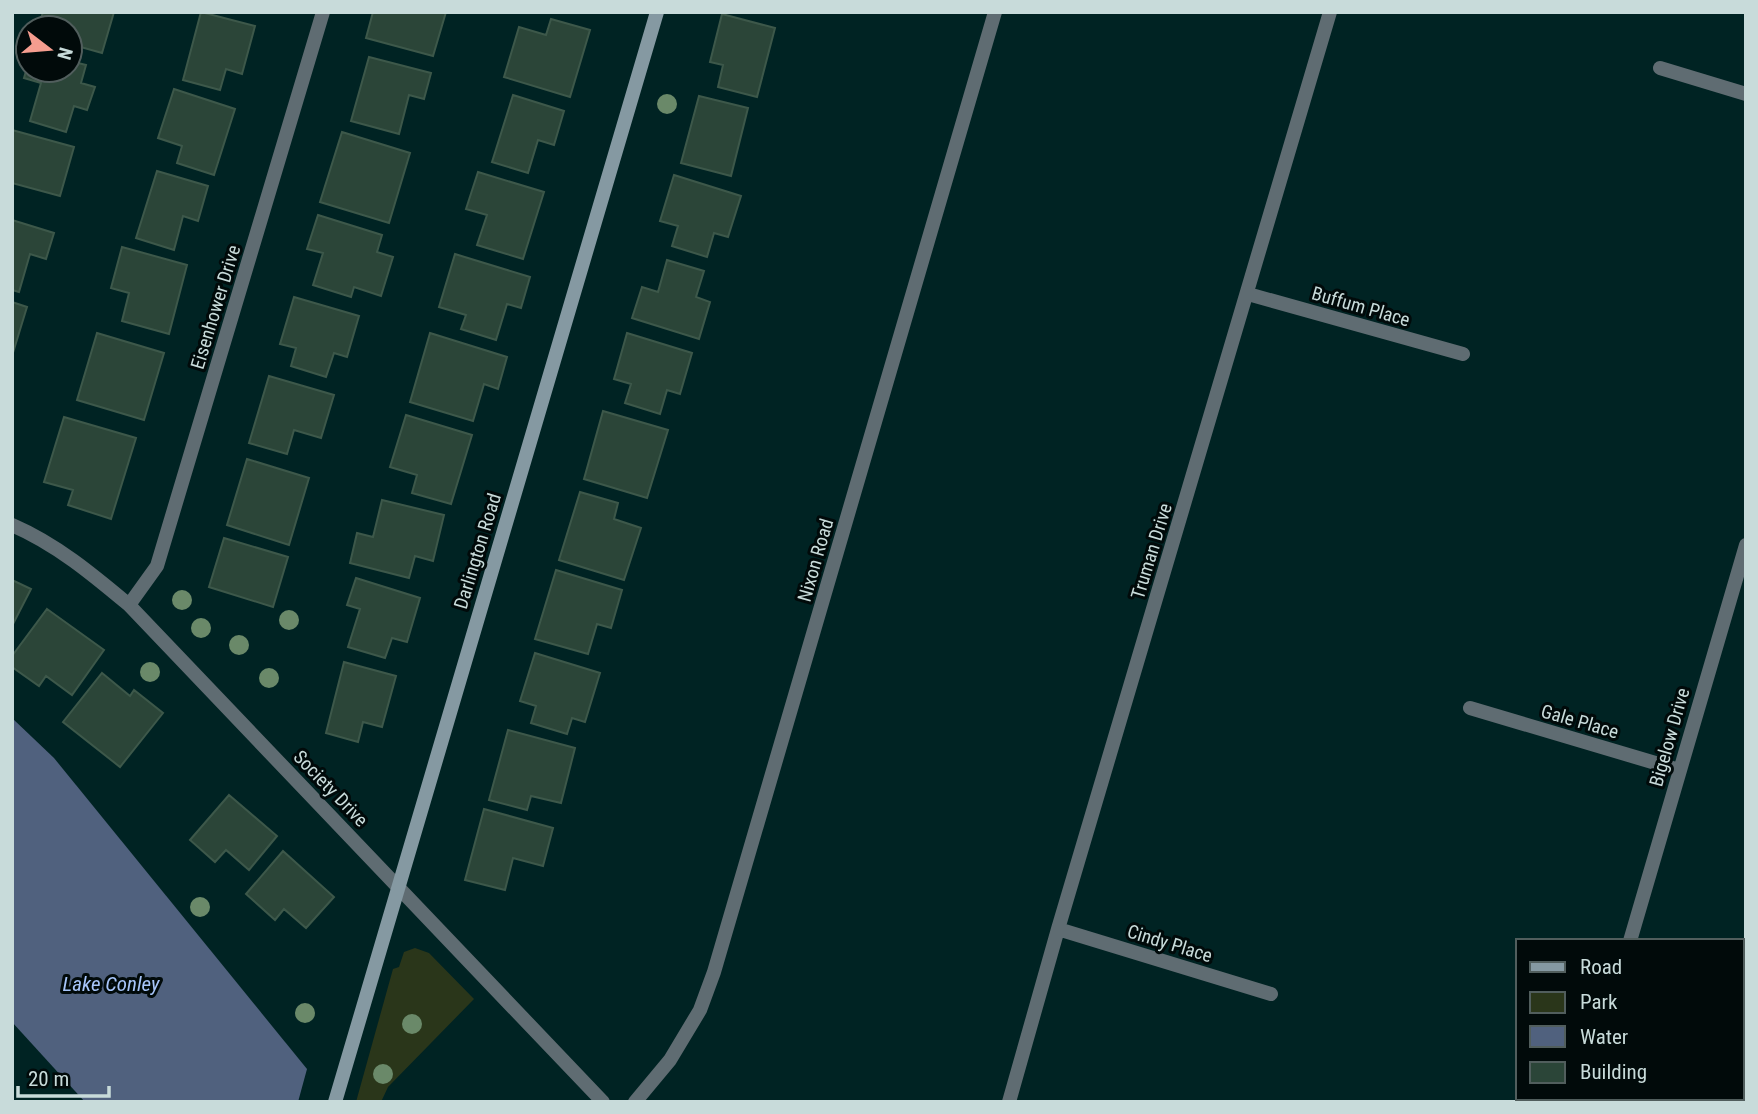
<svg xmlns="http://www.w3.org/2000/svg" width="1758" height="1114" font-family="'Roboto Condensed',sans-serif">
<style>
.green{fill:#2a361a}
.water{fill:#50617e}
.building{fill:#2b4538;stroke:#3d584a;stroke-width:2}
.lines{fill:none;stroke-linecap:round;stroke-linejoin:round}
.street{stroke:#5f6c72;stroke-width:14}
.secondary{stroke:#8599a2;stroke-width:14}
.tree{fill:#6a8969}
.labels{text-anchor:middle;stroke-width:6;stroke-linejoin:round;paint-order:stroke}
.street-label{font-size:19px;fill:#c8dbda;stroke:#010a0a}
.water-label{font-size:21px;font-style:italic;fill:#a7c5f9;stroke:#010a0a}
</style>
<rect width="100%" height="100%" fill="#002323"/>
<!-- green -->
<path class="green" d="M415 948 429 953 474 999 388 1087 381 1102H356L393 969 399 967 404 952Z"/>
<!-- water -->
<path class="water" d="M12 718 54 758 307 1069 298 1102H85L12 1022Z"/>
<!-- building -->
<path class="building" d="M43 12H114L102 53 70 44V28H38Z
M201 12 255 26 242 74 226 69 220 90 183 80Z
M373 12H446L433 56 366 38Z
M722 14 775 28 757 97 718 87 723 65 710 62Z
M551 19 590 30 570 97 504 77 519 27 546 35Z
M369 57 431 73 424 99 409 95 399 134 351 121Z
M70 61 86 65 81 83 95 87 87 110 74 106 66 132 30 121 41 83 24 78 28 64V70H70Z
M174 89 235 109 214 175 177 163 182 146 158 138Z
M513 95 564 111 554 145 538 140 528 173 492 162Z
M699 96 748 108 731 176 681 163Z
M12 130 74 147 60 196 12 183Z
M342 132 410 153 389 223 320 202Z
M157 171 208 186 198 221 183 216 174 250 136 238Z
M478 172 544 192 523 259 477 245 487 215 466 209Z
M674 175 741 196 728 237 714 233 707 257 672 246 678 226 660 221Z
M318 215 382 235 377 252 393 257 381 296 354 287 351 297 313 285 323 253 307 249Z
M12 220 54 233 46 259 30 254 19 292 12 290Z
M122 247 187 265 169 334 122 321 129 293 111 288Z
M455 254 530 277 521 308 507 304 496 340 461 329 466 315 439 307Z
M667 260 704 271 696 297 710 302 699 339 632 318 642 287 658 292Z
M294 297 359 316 347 357 334 353 326 377 291 366 296 348 280 344Z
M12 302 27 307 12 356Z
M97 333 164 353 144 420 77 400Z
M430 333 507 357 498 389 484 384 473 421 410 402Z
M627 333 692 353 680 394 667 390 660 414 625 403 631 384 614 379Z
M269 376 334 395 321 438 294 430 287 454 249 443Z
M603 411 668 430 647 498 584 479Z
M406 415 472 435 451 504 412 493 417 475 390 467Z
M64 417 136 438 111 519 68 505 73 490 44 482Z
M247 459 309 478 289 545 227 525Z
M580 492 618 503 614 519 641 528 624 580 559 560Z
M382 500 444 515 433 561 415 556 409 578 350 563 357 533 373 537Z
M224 538 288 557 273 607 209 587Z
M556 570 622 590 611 628 597 624 588 654 535 639Z
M356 578 420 598 407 642 392 638 385 658 348 647 360 609 347 605Z
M12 580 31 589 12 626Z
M47 609 104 650 72 695 46 676 39 686 12 667V656Z
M535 653 600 673 585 722 572 718 567 734 531 723 536 706 520 701Z
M344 662 396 676 382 727 363 722 358 742 326 733Z
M102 673 130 696 134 690 163 713 120 767 63 722Z
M508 730 575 748 561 803 531 796 527 810 489 800Z
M229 795 277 836 249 870 226 850 215 862 190 840Z
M484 809 553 828 543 866 513 858 505 890 465 880Z
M283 851 334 897 306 928 284 909 275 920 246 894Z"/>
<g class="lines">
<!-- street -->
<path class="street" d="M1660 68 1746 94
M1248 294 1463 354
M12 525C56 544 92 574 129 605L603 1102
M129 605 157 566 323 12
M1470 708 1679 770
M1058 929 1271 994
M1630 941 1746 545
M635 1102 670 1060 700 1010 714 972 995 12
M1009 1102 1058 929 1330 12
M1584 1102 1585 1098"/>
<!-- secondary -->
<path class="secondary" d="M335 1102 657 12"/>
</g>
<!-- trees -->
<g class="tree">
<circle cx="667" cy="104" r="10"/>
<circle cx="182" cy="600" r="10"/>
<circle cx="289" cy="620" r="10"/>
<circle cx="201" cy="628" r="10"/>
<circle cx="239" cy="645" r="10"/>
<circle cx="150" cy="672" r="10"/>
<circle cx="269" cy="678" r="10"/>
<circle cx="200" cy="907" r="10"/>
<circle cx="305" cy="1013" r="10"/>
<circle cx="412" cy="1024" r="10"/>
<circle cx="383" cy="1074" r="10"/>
</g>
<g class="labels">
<!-- street labels -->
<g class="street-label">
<text transform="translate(1361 306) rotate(16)" y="7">Buffum Place</text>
<text transform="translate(215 307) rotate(-73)" y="7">Eisenhower Drive</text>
<text transform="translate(477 551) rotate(-73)" y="7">Darlington Road</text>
<text transform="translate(1151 551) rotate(-73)" y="7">Truman Drive</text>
<text transform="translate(815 560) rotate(-74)" y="7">Nixon Road</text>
<text transform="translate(1580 721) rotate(16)" y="7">Gale Place</text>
<text transform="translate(1669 737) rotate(-74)" y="7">Bigelow Drive</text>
<text transform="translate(331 788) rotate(46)" y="7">Society Drive</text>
<text transform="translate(1170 943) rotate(17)" y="7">Cindy Place</text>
</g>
<!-- water labels -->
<g class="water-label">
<text x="111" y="991">Lake Conley</text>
</g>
</g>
<!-- border -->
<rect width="1758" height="1114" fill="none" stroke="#c8dbda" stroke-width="28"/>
<!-- legend -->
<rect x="1516" y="939" width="228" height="161" fill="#010a0a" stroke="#515e5d" stroke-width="2"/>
<rect x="1530" y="962" width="35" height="10" fill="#8599a2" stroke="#515e5d" stroke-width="2"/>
<text x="1580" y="974" font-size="21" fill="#c8dbda">Road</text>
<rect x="1530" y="992" width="35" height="21" fill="#2a361a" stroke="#515e5d" stroke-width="2"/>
<text x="1580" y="1009" font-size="21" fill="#c8dbda">Park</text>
<rect x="1530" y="1026" width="35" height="21" fill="#50617e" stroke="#515e5d" stroke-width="2"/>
<text x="1580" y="1044" font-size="21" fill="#c8dbda">Water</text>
<rect x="1530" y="1062" width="35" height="21" fill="#2b4538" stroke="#515e5d" stroke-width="2"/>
<text x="1580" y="1079" font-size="21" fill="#c8dbda">Building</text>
<!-- north arrow -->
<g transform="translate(49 49) rotate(106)"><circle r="33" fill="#010a0a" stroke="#515e5d" stroke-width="2"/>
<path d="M0-5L12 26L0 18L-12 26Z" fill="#f59d8f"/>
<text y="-10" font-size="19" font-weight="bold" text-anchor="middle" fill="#c8dbda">N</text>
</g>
<!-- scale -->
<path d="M18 1086v10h91v-10" fill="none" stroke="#c8dbda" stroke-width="3.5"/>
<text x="28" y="1086" font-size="21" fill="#c8dbda" stroke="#010a0a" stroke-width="5" paint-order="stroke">20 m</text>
</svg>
